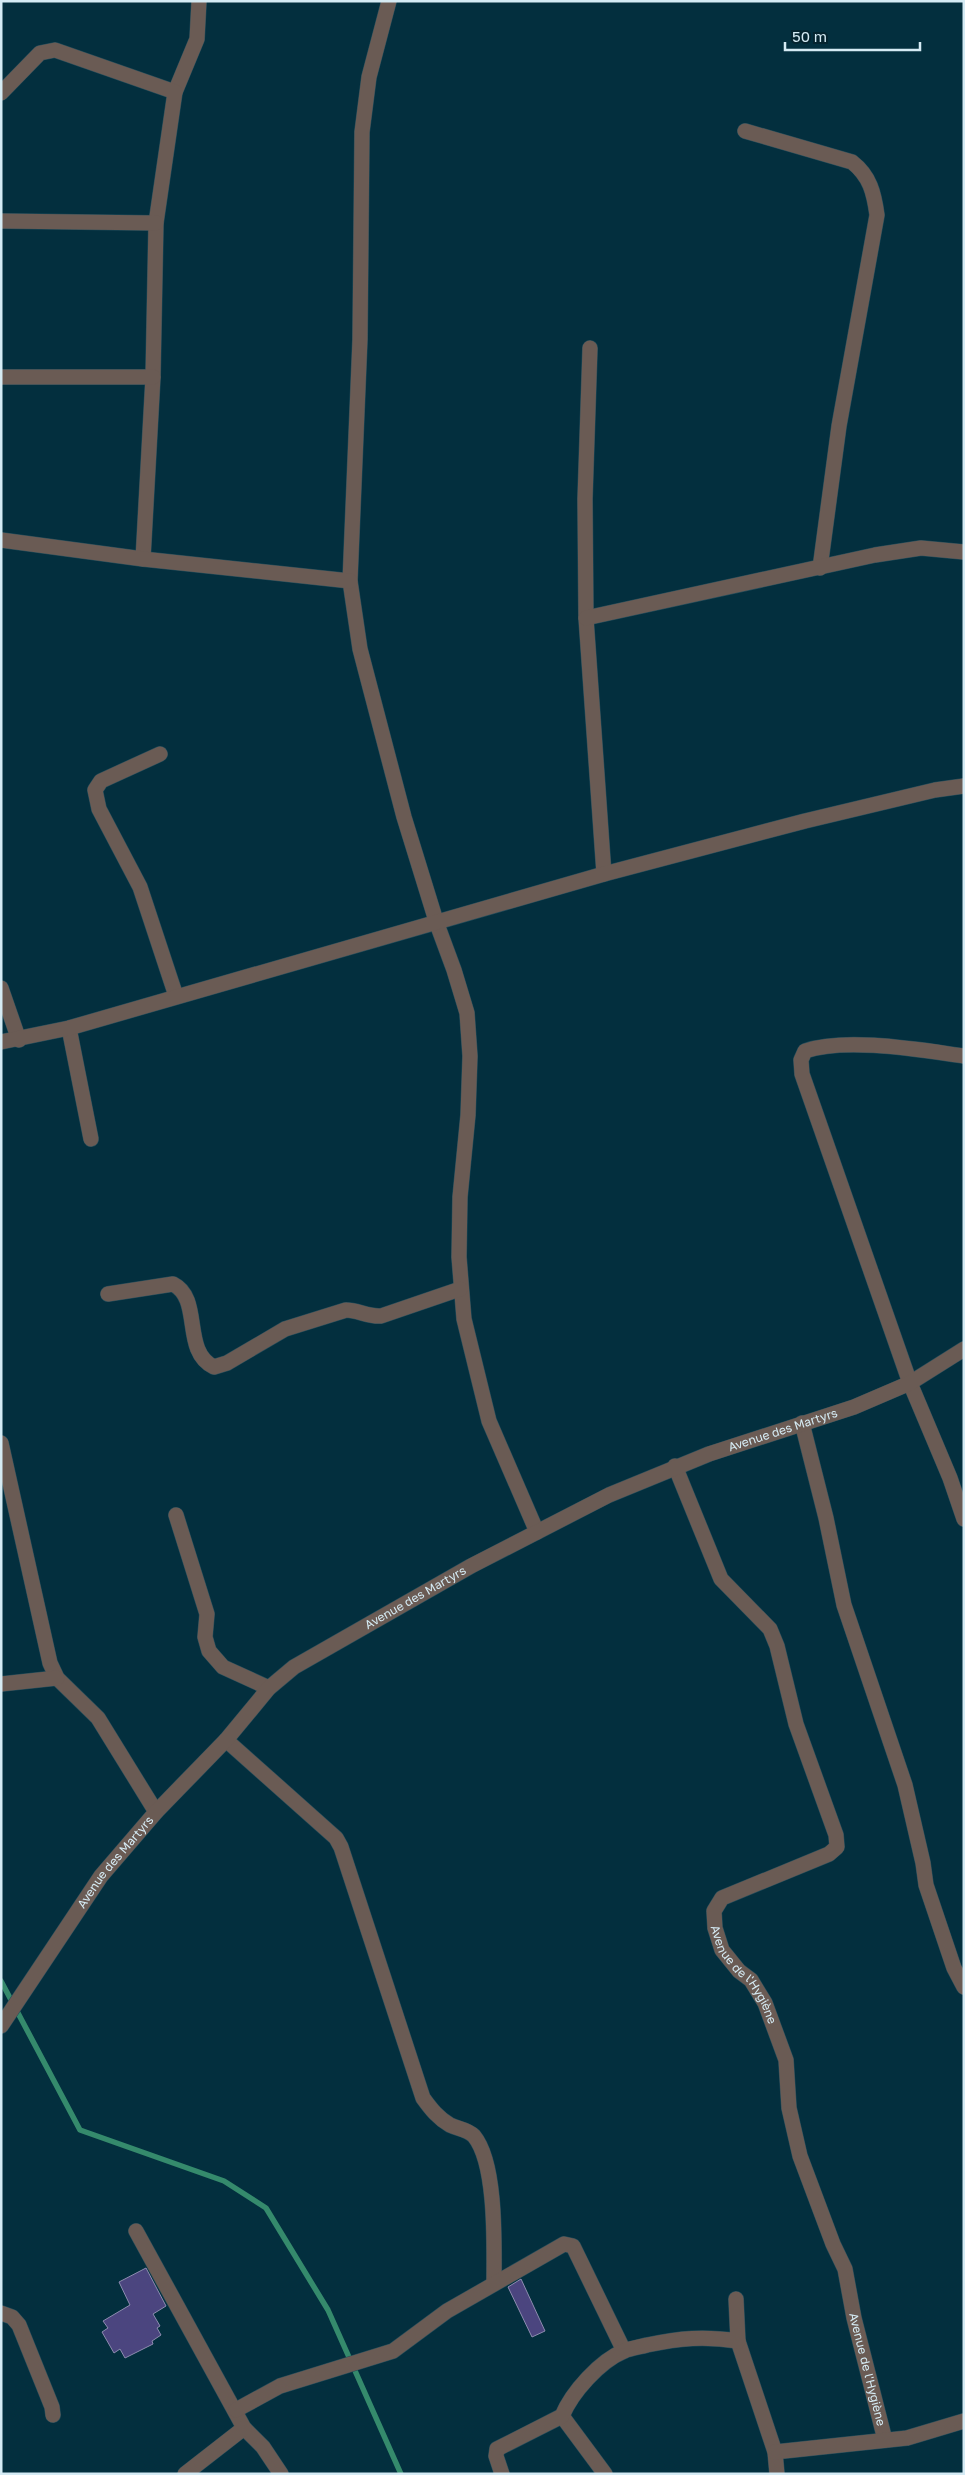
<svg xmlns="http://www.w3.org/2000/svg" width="965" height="2475" font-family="'Golos Text',sans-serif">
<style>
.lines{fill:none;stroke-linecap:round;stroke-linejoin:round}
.stream{stroke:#358a6c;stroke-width:5.5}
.building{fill:#4b457f;stroke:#8d8caf}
.minor-casing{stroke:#254d5b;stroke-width:16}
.minor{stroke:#6a5b54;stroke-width:15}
.labels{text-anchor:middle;stroke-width:4;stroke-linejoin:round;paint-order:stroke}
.street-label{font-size:12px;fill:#d5ebf4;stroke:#05242f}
</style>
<rect width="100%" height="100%" fill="#032f3e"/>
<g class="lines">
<!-- stream -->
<path class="stream" d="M1 1981 80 2130 224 2181 266 2208 328 2310 401 2474"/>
</g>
<!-- building -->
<path class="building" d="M146 2268 166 2306 153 2314 160 2326 157 2328 161 2335 152 2341 153 2344 125 2358 120 2349 114 2353 102 2332 108 2328 103 2321 130 2305 119 2282Z
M521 2279 545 2331 532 2337 508 2287Z"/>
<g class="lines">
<!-- minor casing -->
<g class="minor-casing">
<g id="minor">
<path d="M389 1 369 77 362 132 360 339 350 581 360 649 404 817 437 924 454 970 467 1013 470 1056 468 1115 460 1197 459 1257 464 1319 489 1421 537 1532"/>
<path d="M175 92 197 39 199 1"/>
<path d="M1 93 40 53 55 50 175 92 156 223 153 377 143 559"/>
<path d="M745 131 852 162C870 176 874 193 877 215L839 426 820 568"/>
<path d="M1 221 156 223"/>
<path d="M590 348 585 499 586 618 604 874"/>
<path d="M1 377H153"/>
<path d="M1 540 143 559 350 581"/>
<path d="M586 618 875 555 921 548 964 552"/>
<path d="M160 754 101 781 95 790 99 809 140 887 176 996"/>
<path d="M1 988 19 1040"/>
<path d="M69 1028 91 1139"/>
<path d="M1 1042 69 1028 604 874 805 821 935 790 964 786"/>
<path d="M964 1056C920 1050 846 1037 805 1051L801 1060 802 1074 910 1383 950 1478 964 1519"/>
<path d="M108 1294 173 1284C203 1299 181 1351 214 1367L227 1363 285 1329 346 1310C358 1310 368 1317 381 1316L460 1289"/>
<path d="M802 1423 826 1518 844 1605 905 1785 923 1863 926 1885 954 1968 964 1987"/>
<path d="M1 1443 50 1663 57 1678 98 1718 156 1812"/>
<path id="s1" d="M675 1466 721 1579 770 1629 777 1646 796 1724 836 1835 837 1847 829 1854 722 1898 714 1911 715 1928 722 1950 739 1971 751 1980 765 2003 786 2060 789 2108 800 2156 833 2244 845 2269 854 2318 885 2440"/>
<path d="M176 1515 207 1614 205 1637 209 1651 223 1667 269 1688"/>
<path d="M1 1684 57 1678"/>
<path d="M226 1740 336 1838 341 1847 423 2098C431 2109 438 2118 450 2125 458 2129 467 2129 474 2136 497 2164 494 2247 494 2283"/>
<path id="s2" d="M1 2026 101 1876 156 1812 226 1740 269 1688 294 1667 471 1566 609 1495 709 1454 854 1407 910 1383 964 1349"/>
<path d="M136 2231 244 2428 263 2447 281 2474"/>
<path d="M1 2313 12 2317 19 2325 52 2407 53 2415"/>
<path d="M738 2341 775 2452 777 2474"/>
<path d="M236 2410 280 2386 393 2351 447 2311 564 2244 573 2246 624 2351"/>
<path d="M562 2416 605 2474"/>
<path d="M775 2452 907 2438 964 2421"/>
<path d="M185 2474 244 2428"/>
<path d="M502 2474 496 2456 497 2449 562 2416C572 2392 600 2361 624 2351 631 2348 640 2347 647 2345 680 2338 704 2336 738 2341L736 2299"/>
</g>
</g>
<!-- minor -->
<use href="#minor" class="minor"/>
</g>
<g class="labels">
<!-- street labels -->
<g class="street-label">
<text dy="4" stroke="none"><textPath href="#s2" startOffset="1010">Avenue des Martyrs</textPath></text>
<text dy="4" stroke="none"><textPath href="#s2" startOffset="605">Avenue des Martyrs</textPath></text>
<text dy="4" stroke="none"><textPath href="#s2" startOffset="200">Avenue des Martyrs</textPath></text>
<text dy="4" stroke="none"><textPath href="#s1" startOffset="635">Avenue de l'Hygiène</textPath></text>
<text dy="4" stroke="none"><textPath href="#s1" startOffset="1054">Avenue de l'Hygiène</textPath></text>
</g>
</g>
<!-- border -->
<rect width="965" height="2475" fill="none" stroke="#d5ebf4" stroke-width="5"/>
<!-- scale -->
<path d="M785 42v8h135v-8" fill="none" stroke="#d5ebf4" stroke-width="2.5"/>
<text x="792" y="42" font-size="15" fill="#d5ebf4" stroke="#05242f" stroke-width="4" paint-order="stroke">50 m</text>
</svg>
